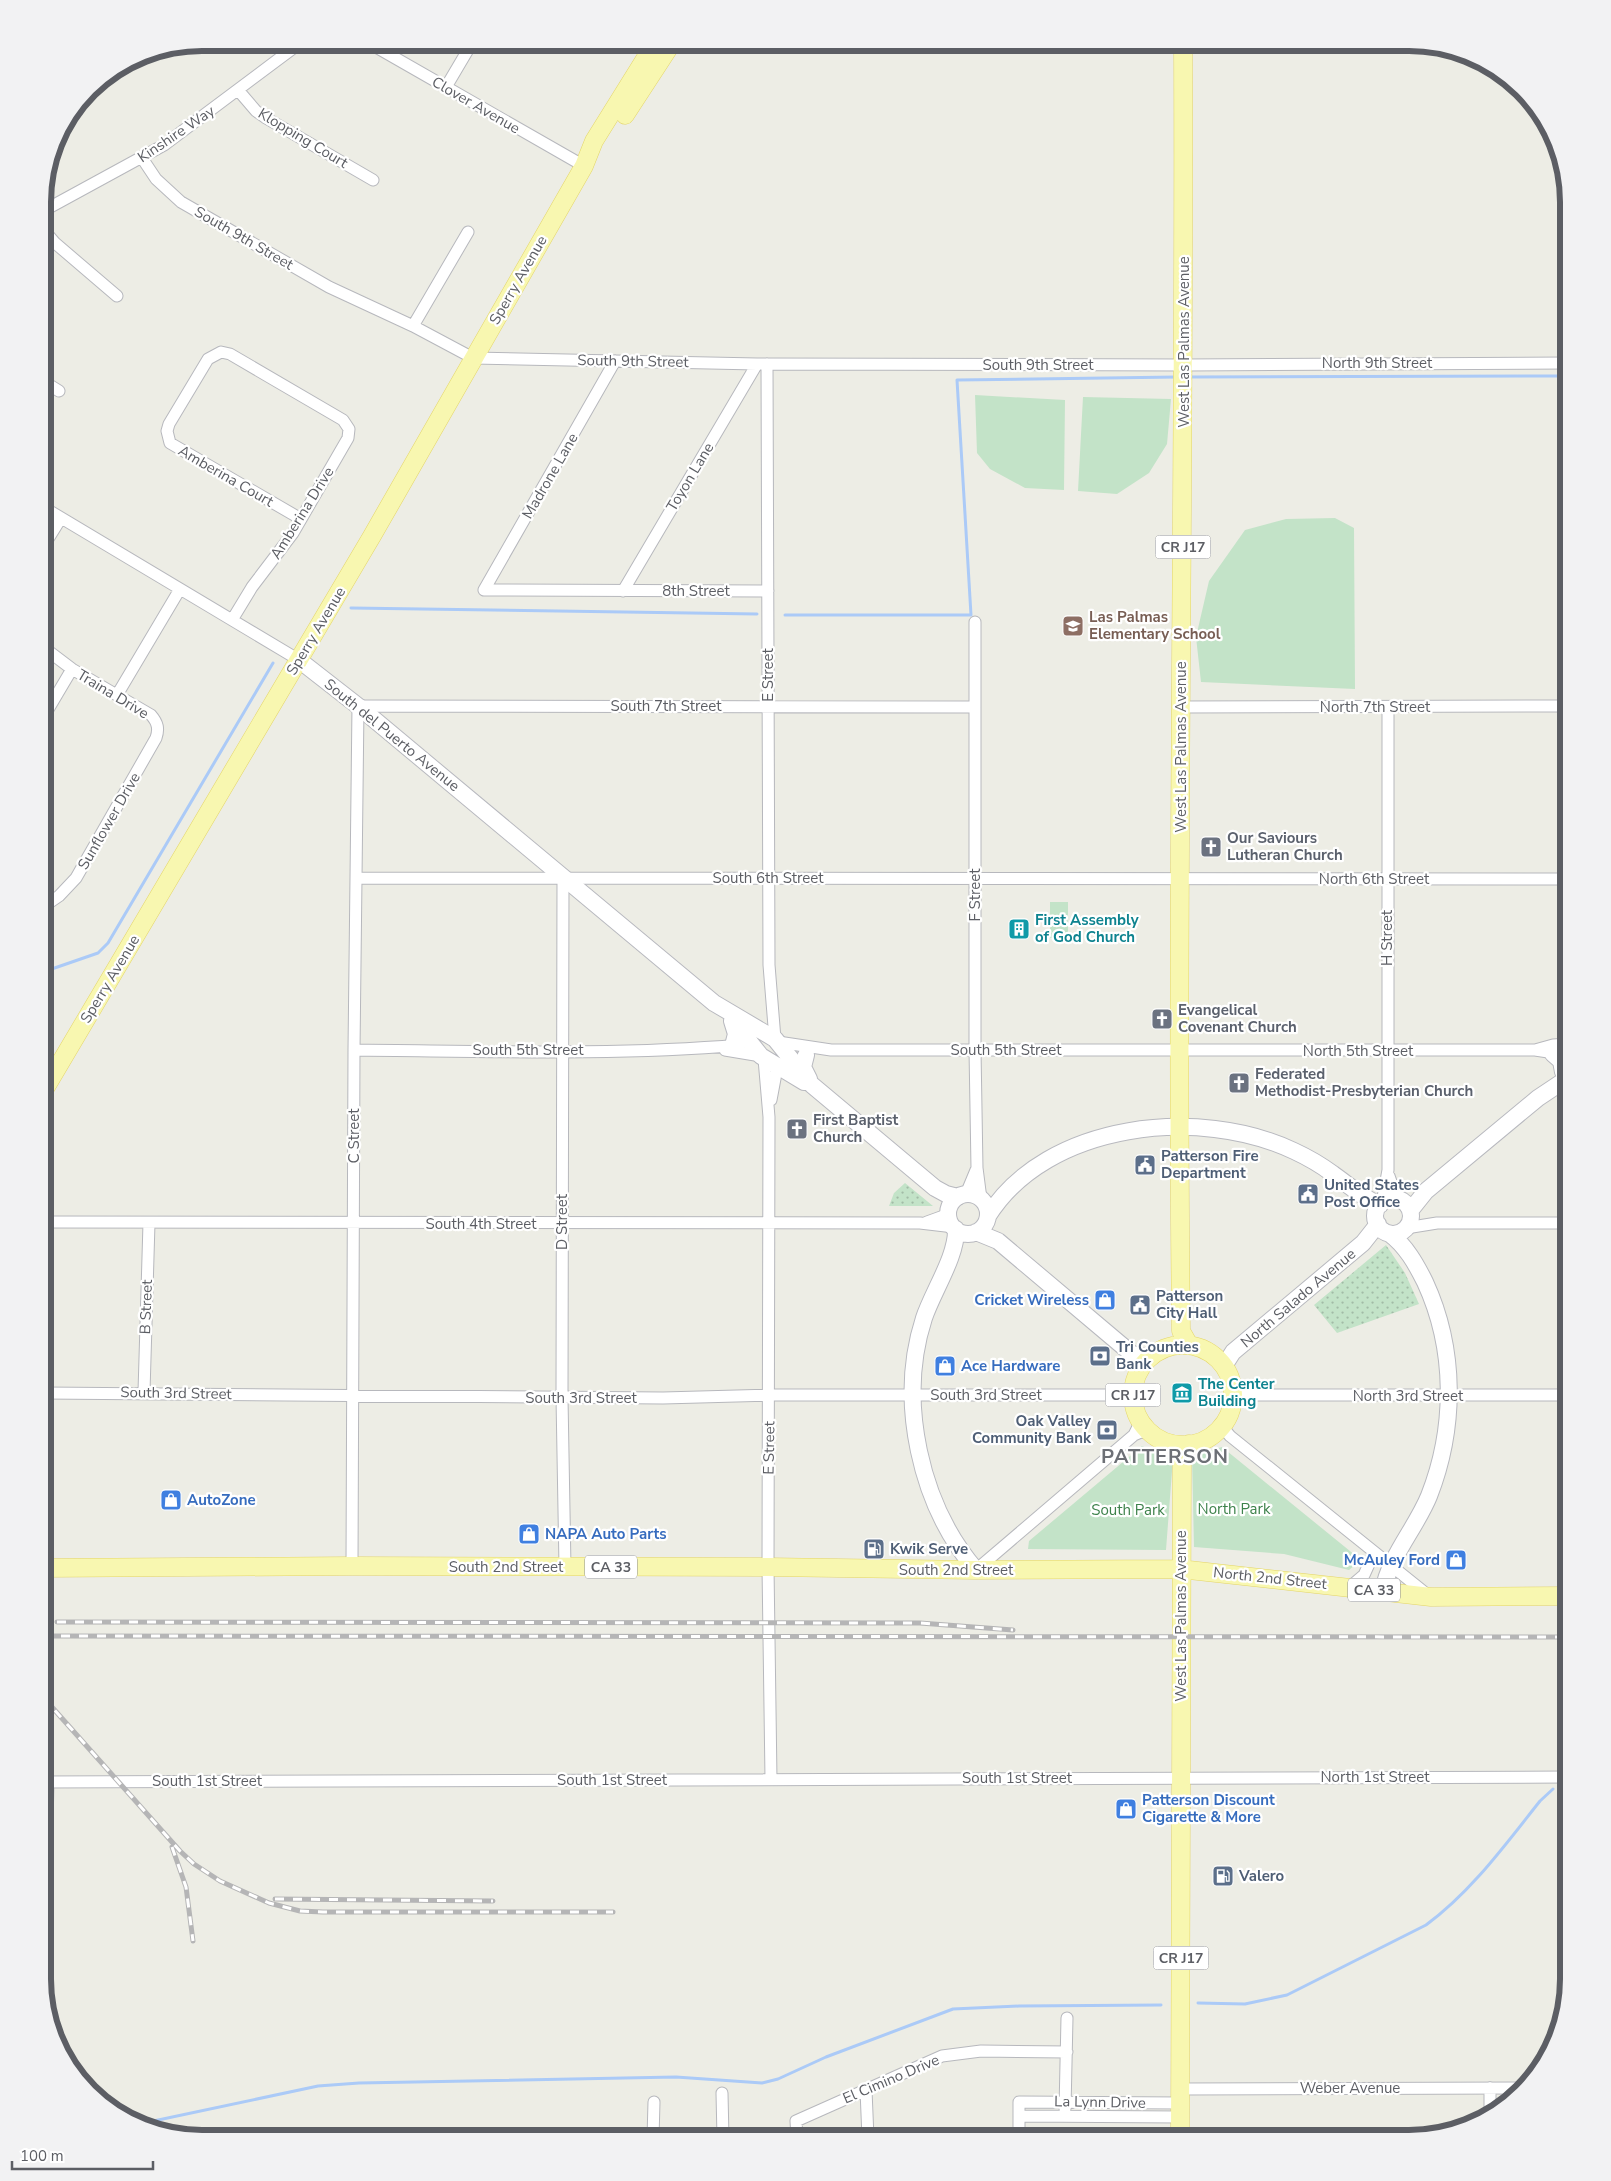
<svg xmlns="http://www.w3.org/2000/svg" width="1611" height="2181" font-family="'Nunito Sans',sans-serif">
<style>
.grass{fill:url(#grass-dots)}
.green{fill:#c3e3c8}
.lines{fill:none;stroke-linecap:round;stroke-linejoin:round}
.stream{stroke:#abcaf7;stroke-width:3}
.street-casing{stroke:#b7b8bd;stroke-width:13}
.secondary-casing{stroke:#b8b9bf;stroke-width:18}
.primary-casing{stroke:#e4d567;stroke-width:19}
.street{stroke:#fff;stroke-width:11}
.secondary{stroke:#fff;stroke-width:16}
.primary{stroke:#f8f7b0;stroke-width:18}
.rail-casing{stroke:#b5b5b6;stroke-width:5}
.rail{stroke:#fff;stroke-width:3;stroke-dasharray:9;stroke-linecap:butt}
.labels{text-anchor:middle;stroke-width:4.5;stroke-linejoin:round;paint-order:stroke}
.shield{fill:#fff;stroke:#8d8e92;stroke-width:1}
.shield-label{font-size:14px;font-weight:bold;fill:#5c5e64}
.street-label{font-size:15px;fill:#5c5e64;stroke:#fff}
.education-label{font-size:15px;font-weight:bold;fill:#785e54;stroke:#fff;text-anchor:start}
.worship-label{font-size:15px;font-weight:bold;fill:#5b616d;stroke:#fff;text-anchor:start}
.culture-label{font-size:15px;font-weight:bold;fill:#0d838f;stroke:#fff;text-anchor:start}
.service-label{font-size:15px;font-weight:bold;fill:#4e5e75;stroke:#fff;text-anchor:start}
.shop-label{font-size:15px;font-weight:bold;fill:#366cbe;stroke:#fff;text-anchor:start}
.park-label{font-size:15px;fill:#3d824b;stroke:#fff}
.district-label{font-size:20px;font-weight:bold;letter-spacing:1px;fill:#6d7076;stroke:#fff}
.rim{fill:none;stroke:#5c5e64;stroke-width:6}
</style>
<defs>
<pattern id="grass-dots" width="8" height="8" patternUnits="userSpaceOnUse" patternTransform="scale(1.25)"><rect width="8" height="8" fill="#c3e3c8"/><path d="M2 2h.1M6 6h.1" fill="none" stroke="#a2bba6" stroke-width="1.8" stroke-linecap="round"/></pattern>
</defs>
<rect width="100%" height="100%" fill="#edede5"/>
<!-- grass -->
<path class="grass" d="M905 1183 933 1206H889L894 1193Z
M1386 1245 1405 1273 1419 1304 1337 1333 1314 1305Z"/>
<!-- green -->
<path class="green" d="M975 395 1065 400 1064 490 1025 488 990 469 977 453Z
M1083 397 1171 399 1167 444 1149 473 1117 494 1078 491Z
M1335 518 1354 528 1355 689 1201 682 1196 637 1209 581 1245 530 1286 519Z
M1050 902H1068V938H1050Z
M1142 1446 1173 1458 1166 1550 1028 1549 1029 1541Z
M1222 1447 1361 1560 1349 1570 1284 1554 1194 1547 1192 1456Z"/>
<g class="lines">
<!-- stream -->
<path class="stream" d="M1188 377 1568 376
M351 608 757 614
M785 615H971L957 380 1177 377
M43 972 98 953 108 943 273 663
M1198 2003 1245 2004 1287 1995 1426 1925C1471 1892 1505 1845 1540 1801L1553 1789
M144 2123 318 2086 359 2083 676 2077 762 2083 778 2079 826 2057 953 2009 1019 2006 1161 2005"/>
<!-- street casing -->
<g class="street-casing">
<path id="street" d="M369 43 584 166
M446 87 472 43
M238 90 256 111 266 118 373 180
M142 158 156 179 181 202 329 287 413 326 473 358 757 364 1185 365 1568 363
M43 211 164 145 300 43
M43 229 55 243 117 296
M413 326 468 232
M615 361 484 590 768 591
M767 364 769 965 775 1039
M43 381 59 391
M43 507 299 660
M43 547 61 518
M623 591 757 364
M232 620 252 587 293 533 348 438 349 429 343 420 230 354 221 352 208 359 169 424 167 431 170 443 301 519
M975 622V1050L977 1168 981 1199
M117 695 180 589
M1181 707 1568 706
M43 718 72 669
M563 877 562 1398 565 1567
M356 878 1568 879
M43 907 59 896 76 878 156 738C159 729 158 723 151 715L72 669 43 647
M778 1042 831 1050H1535L1568 1055
M354 1050C482 1051 612 1056 740 1045
M725 1050 761 1056
M1535 1050 1553 1045 1568 1044
M764 1059 769 1117 768 1567 771 1779
M771 1100 777 1068
M1389 1176 1397 1199
M966 1194 976 1170
M1382 1203 1388 1170V707
M43 1222 920 1223 954 1227
M927 1222 949 1214
M1406 1228 1437 1223H1568
M1233 1388 1238 1393 1247 1395H1568
M144 1392 149 1223
M43 1393 663 1398 770 1395H1119L1125 1394 1134 1388
M1119 1395 1134 1403
M1225 1421V1430L1230 1436 1429 1596
M1134 1435 1138 1427V1417
M352 1566 354 1050 358 706 975 707
M976 1570 1134 1435 1141 1432 1151 1433
M1350 1587 1364 1575 1374 1553
M43 1782 1568 1777
M43 1982 48 1782
M1490 2088V2115
M1181 2089 1519 2088
M866 2090 868 2138
M722 2093 723 2138
M1065 2109 1067 2018
M1019 2116 1180 2117
M653 2138 654 2102
M797 2138 796 2121 942 2056 981 2051 1067 2052
M1019 2138V2102L1180 2103"/>
</g>
<!-- secondary casing -->
<g class="secondary-casing">
<path id="secondary" d="M299 660 358 706 714 1003 775 1039 812 1085 935 1188 946 1194 958 1197
M732 1021 736 1034 733 1046
M733 1021 761 1056 804 1082
M1553 1054 1561 1061 1563 1072
M806 1055 803 1067 809 1079
M948 1214a20 20 0 1 1 40 0a20 20 0 1 1-40 0Z
M1375 1216a18 18 0 1 1 36 0a18 18 0 1 1-36 0Z
M1410 1211 1426 1191 1538 1098 1568 1078
M988 1216C1047 1122 1200 1106 1294 1151 1307 1157 1321 1165 1333 1174 1349 1185 1362 1198 1380 1205
M956 1229C957 1256 933 1291 924 1318 897 1401 920 1505 976 1570
M976 1232 998 1241 1132 1354 1149 1358
M1224 1366 1233 1352 1363 1243 1378 1224
M1383 1591C1389 1557 1416 1528 1429 1496 1456 1427 1456 1349 1425 1282 1416 1264 1406 1246 1390 1234"/>
</g>
<!-- primary casing -->
<g class="primary-casing">
<path id="primary" d="M1183 43C1185 472 1176 902 1181 1331L1189 1345
M625 115 672 43
M43 1092 372 536 584 166 594 141 655 43
M1133 1395a50 50 0 1 1 100 0a50 50 0 1 1-100 0Z
M43 1568 352 1566 768 1567 976 1570 1180 1569 1431 1597 1568 1596
M1180 2138 1182 1456 1189 1444"/>
</g>
<!-- street -->
<use href="#street" class="street"/>
<!-- secondary -->
<use href="#secondary" class="secondary"/>
<!-- primary -->
<use href="#primary" class="primary"/>
<!-- rail casing -->
<g class="rail-casing">
<path id="rail" d="M57 1622 920 1623 1013 1630
M43 1636 1568 1637
M43 1697 180 1851 194 1864 220 1881 269 1903 300 1911 323 1912H613
M172 1847 186 1887 193 1941
M275 1899 493 1901"/>
</g>
<!-- rail -->
<use href="#rail" class="rail"/>
</g>
<!-- icons -->
<defs>
<g id="school-square" transform="scale(1.125)"><rect x="-9" y="-9" width="18" height="18" rx="4" fill="#8d6e63" stroke="#fff"/><path d="M0-5L7-2L0 1L-7-2ZM-4 1L0 2.5L4 1V4Q0 6-4 4Z" fill="#fff"/></g>
<g id="church-square" transform="scale(1.125)"><rect x="-9" y="-9" width="18" height="18" rx="4" fill="#6b7280" stroke="#fff"/><path d="M-1.2-6h2.4v3.5h3.3v2.4h-3.3V6h-2.4V-.1h-3.3v-2.4h3.3Z" fill="#fff"/></g>
<g id="building-square" transform="scale(1.125)"><rect x="-9" y="-9" width="18" height="18" rx="4" fill="#0f9aa8" stroke="#fff"/><path d="M-4-6H4V6H1V3H-1V6H-4ZM-2.5-4.3h1.7v1.8h-1.7ZM.8-4.3h1.7v1.8H.8ZM-2.5-1h1.7V.8h-1.7ZM.8-1h1.7V.8H.8Z" fill="#fff"/></g>
<g id="civic-square" transform="scale(1.125)"><rect x="-9" y="-9" width="18" height="18" rx="4" fill="#5c6f8a" stroke="#fff"/><path d="M-.6-6.5H3V-4.5H.6V-3L4-1V1h2V6H-6V1h2V-1L-.6-3ZM-1.2 2.5V6h2.4V2.5Z" fill="#fff"/></g>
<g id="shop-square" transform="scale(1.125)"><rect x="-9" y="-9" width="18" height="18" rx="4" fill="#3f7fe0" stroke="#fff"/><path d="M-5-2.5h2.3a2.7 3.5 0 0 1 5.4 0H5L5.5 6h-11ZM-1.5-2.5h3a1.5 2.3 0 0 0-3 0Z" fill="#fff"/></g>
<g id="bank-square" transform="scale(1.125)"><rect x="-9" y="-9" width="18" height="18" rx="4" fill="#5c6f8a" stroke="#fff"/><path d="M-6-4H6V4H-6ZM0-2.3a2.3 2.3 0 1 0 0 4.6a2.3 2.3 0 1 0 0-4.6Z" fill="#fff"/></g>
<g id="museum-square" transform="scale(1.125)"><rect x="-9" y="-9" width="18" height="18" rx="4" fill="#0f9aa8" stroke="#fff"/><path d="M0-6L6-3V-2H-6V-3ZM-5-1h2V3h-2ZM-1-1h2V3h-2ZM3-1h2V3H3ZM-6 4H6V6H-6Z" fill="#fff"/></g>
<g id="fuel-square" transform="scale(1.125)"><rect x="-9" y="-9" width="18" height="18" rx="4" fill="#5c6f8a" stroke="#fff"/><path d="M-5.5-6h7V0h2V4h1.3V-2.5L3-4.5l.8-.8L6-3V5H2.5V1h-1V6h-7ZM-4.2-4.7v3.2H.2V-4.7Z" fill="#fff"/></g>
</defs>
<g fill-rule="evenodd">
<use href="#school-square" x="1073" y="626"/>
<use href="#church-square" x="1211" y="847"/>
<use href="#building-square" x="1019" y="929"/>
<use href="#church-square" x="1162" y="1019"/>
<use href="#church-square" x="1239" y="1083"/>
<use href="#church-square" x="797" y="1129"/>
<use href="#civic-square" x="1145" y="1165"/>
<use href="#civic-square" x="1308" y="1194"/>
<use href="#shop-square" x="1105" y="1300"/>
<use href="#civic-square" x="1140" y="1305"/>
<use href="#bank-square" x="1100" y="1356"/>
<use href="#shop-square" x="945" y="1366"/>
<use href="#museum-square" x="1182" y="1393"/>
<use href="#bank-square" x="1107" y="1430"/>
<use href="#shop-square" x="171" y="1500"/>
<use href="#shop-square" x="529" y="1534"/>
<use href="#fuel-square" x="874" y="1549"/>
<use href="#shop-square" x="1456" y="1560"/>
<use href="#shop-square" x="1126" y="1809"/>
<use href="#fuel-square" x="1223" y="1876"/>
</g>
<g class="labels">
<!-- shield labels -->
<g class="shield">
<rect x="1155.5" y="535.5" width="55" height="23" rx="4"/>
<rect x="1105.5" y="1383.5" width="55" height="23" rx="4"/>
<rect x="585" y="1555.5" width="52" height="23" rx="4"/>
<rect x="1348" y="1578.5" width="52" height="23" rx="4"/>
<rect x="1153.5" y="1946.5" width="55" height="23" rx="4"/>
</g>
<g class="shield-label">
<text x="1183" y="552">CR J17</text>
<text x="1133" y="1400">CR J17</text>
<text x="611" y="1572">CA 33</text>
<text x="1374" y="1595">CA 33</text>
<text x="1181" y="1963">CR J17</text>
</g>
<!-- street labels -->
<g class="street-label">
<text transform="translate(476 105) rotate(30)" y="5">Clover Avenue</text>
<text transform="translate(176 134) rotate(-34)" y="5">Kinshire Way</text>
<text transform="translate(303 138) rotate(31)" y="5">Klopping Court</text>
<text transform="translate(244 238) rotate(30)" y="5">South 9th Street</text>
<text transform="translate(518 280) rotate(-60)" y="5">Sperry Avenue</text>
<text transform="translate(1184 342) rotate(-90)" y="5">West Las Palmas Avenue</text>
<text transform="translate(633 361) rotate(1)" y="5">South 9th Street</text>
<text x="1377" y="368">North 9th Street</text>
<text x="1038" y="370">South 9th Street</text>
<text transform="translate(226 476) rotate(30)" y="5">Amberina Court</text>
<text transform="translate(550 476) rotate(-60)" y="5">Madrone Lane</text>
<text transform="translate(690 477) rotate(-59)" y="5">Toyon Lane</text>
<text transform="translate(302 513) rotate(-58)" y="5">Amberina Drive</text>
<text x="696" y="596">8th Street</text>
<text transform="translate(316 631) rotate(-59)" y="5">Sperry Avenue</text>
<text transform="translate(768 675) rotate(-90)" y="5">E Street</text>
<text transform="translate(113 694) rotate(31)" y="5">Traina Drive</text>
<text x="666" y="711">South 7th Street</text>
<text x="1375" y="712">North 7th Street</text>
<text transform="translate(392 735) rotate(39)" y="5">South del Puerto Avenue</text>
<text transform="translate(1181 747) rotate(-90)" y="5">West Las Palmas Avenue</text>
<text transform="translate(109 821) rotate(-60)" y="5">Sunflower Drive</text>
<text x="768" y="883">South 6th Street</text>
<text x="1374" y="884">North 6th Street</text>
<text transform="translate(975 895) rotate(-90)" y="5">F Street</text>
<text transform="translate(1387 938) rotate(-90)" y="5">H Street</text>
<text transform="translate(110 979) rotate(-59)" y="5">Sperry Avenue</text>
<text x="528" y="1055">South 5th Street</text>
<text x="1006" y="1055">South 5th Street</text>
<text x="1358" y="1056">North 5th Street</text>
<text transform="translate(354 1136) rotate(-90)" y="5">C Street</text>
<text transform="translate(562 1222) rotate(-90)" y="5">D Street</text>
<text x="481" y="1229">South 4th Street</text>
<text transform="translate(1298 1298) rotate(-40)" y="5">North Salado Avenue</text>
<text transform="translate(146 1307) rotate(-88)" y="5">B Street</text>
<text transform="translate(176 1393) rotate(1)" y="5">South 3rd Street</text>
<text x="986" y="1400">South 3rd Street</text>
<text x="1408" y="1401">North 3rd Street</text>
<text x="581" y="1403">South 3rd Street</text>
<text transform="translate(769 1448) rotate(-89)" y="5">E Street</text>
<text x="506" y="1572">South 2nd Street</text>
<text x="956" y="1575">South 2nd Street</text>
<text transform="translate(1270 1578) rotate(6)" y="5">North 2nd Street</text>
<text transform="translate(1181 1616) rotate(-90)" y="5">West Las Palmas Avenue</text>
<text x="1375" y="1782">North 1st Street</text>
<text x="1017" y="1783">South 1st Street</text>
<text x="612" y="1785">South 1st Street</text>
<text x="207" y="1786">South 1st Street</text>
<text transform="translate(891 2079) rotate(-23)" y="5">El Cimino Drive</text>
<text x="1350" y="2093">Weber Avenue</text>
<text transform="translate(1100 2102) rotate(1)" y="5">La Lynn Drive</text>
</g>
<!-- education labels -->
<g class="education-label">
<text x="1089" y="622">Las Palmas<tspan x="1089" dy="17">Elementary School</tspan></text>
</g>
<!-- worship labels -->
<g class="worship-label">
<text x="1227" y="843">Our Saviours<tspan x="1227" dy="17">Lutheran Church</tspan></text>
<text x="1178" y="1015">Evangelical<tspan x="1178" dy="17">Covenant Church</tspan></text>
<text x="1255" y="1079">Federated<tspan x="1255" dy="17">Methodist-Presbyterian Church</tspan></text>
<text x="813" y="1125">First Baptist<tspan x="813" dy="17">Church</tspan></text>
</g>
<!-- culture labels -->
<g class="culture-label">
<text x="1035" y="925">First Assembly<tspan x="1035" dy="17">of God Church</tspan></text>
<text x="1198" y="1389">The Center<tspan x="1198" dy="17">Building</tspan></text>
</g>
<!-- service labels -->
<g class="service-label">
<text x="1161" y="1161">Patterson Fire<tspan x="1161" dy="17">Department</tspan></text>
<text x="1324" y="1190">United States<tspan x="1324" dy="17">Post Office</tspan></text>
<text x="1156" y="1301">Patterson<tspan x="1156" dy="17">City Hall</tspan></text>
<text x="1116" y="1352">Tri Counties<tspan x="1116" dy="17">Bank</tspan></text>
<text x="1091" y="1426" text-anchor="end">Oak Valley<tspan x="1091" dy="17">Community Bank</tspan></text>
<text x="890" y="1554">Kwik Serve</text>
<text x="1239" y="1881">Valero</text>
</g>
<!-- shop labels -->
<g class="shop-label">
<text x="1089" y="1305" text-anchor="end">Cricket Wireless</text>
<text x="961" y="1371">Ace Hardware</text>
<text x="187" y="1505">AutoZone</text>
<text x="545" y="1539">NAPA Auto Parts</text>
<text x="1440" y="1565" text-anchor="end">McAuley Ford</text>
<text x="1142" y="1805">Patterson Discount<tspan x="1142" dy="17">Cigarette &amp; More</tspan></text>
</g>
<!-- park labels -->
<g class="park-label">
<text x="1234" y="1514">North Park</text>
<text x="1128" y="1515">South Park</text>
</g>
<!-- district labels -->
<g class="district-label">
<text x="1165" y="1463">PATTERSON</text>
</g>
</g>
<!-- crop -->
<path d="M0 0H1611V2181H0ZM202 51H1409A151 151 0 0 1 1560 202V1979A151 151 0 0 1 1409 2130H202A151 151 0 0 1 51 1979V202A151 151 0 0 1 202 51Z" fill="#f2f2f3" fill-rule="evenodd"/>
<path class="rim" d="M202 51H1409A151 151 0 0 1 1560 202V1979A151 151 0 0 1 1409 2130H202A151 151 0 0 1 51 1979V202A151 151 0 0 1 202 51Z"/>
<!-- scale -->
<path d="M12 2161v8h141v-8" fill="none" stroke="#5c5e64" stroke-width="2.5"/>
<text x="20" y="2161" font-size="15" fill="#5c5e64" stroke="#ffffff" stroke-width="4" paint-order="stroke">100 m</text>
</svg>
